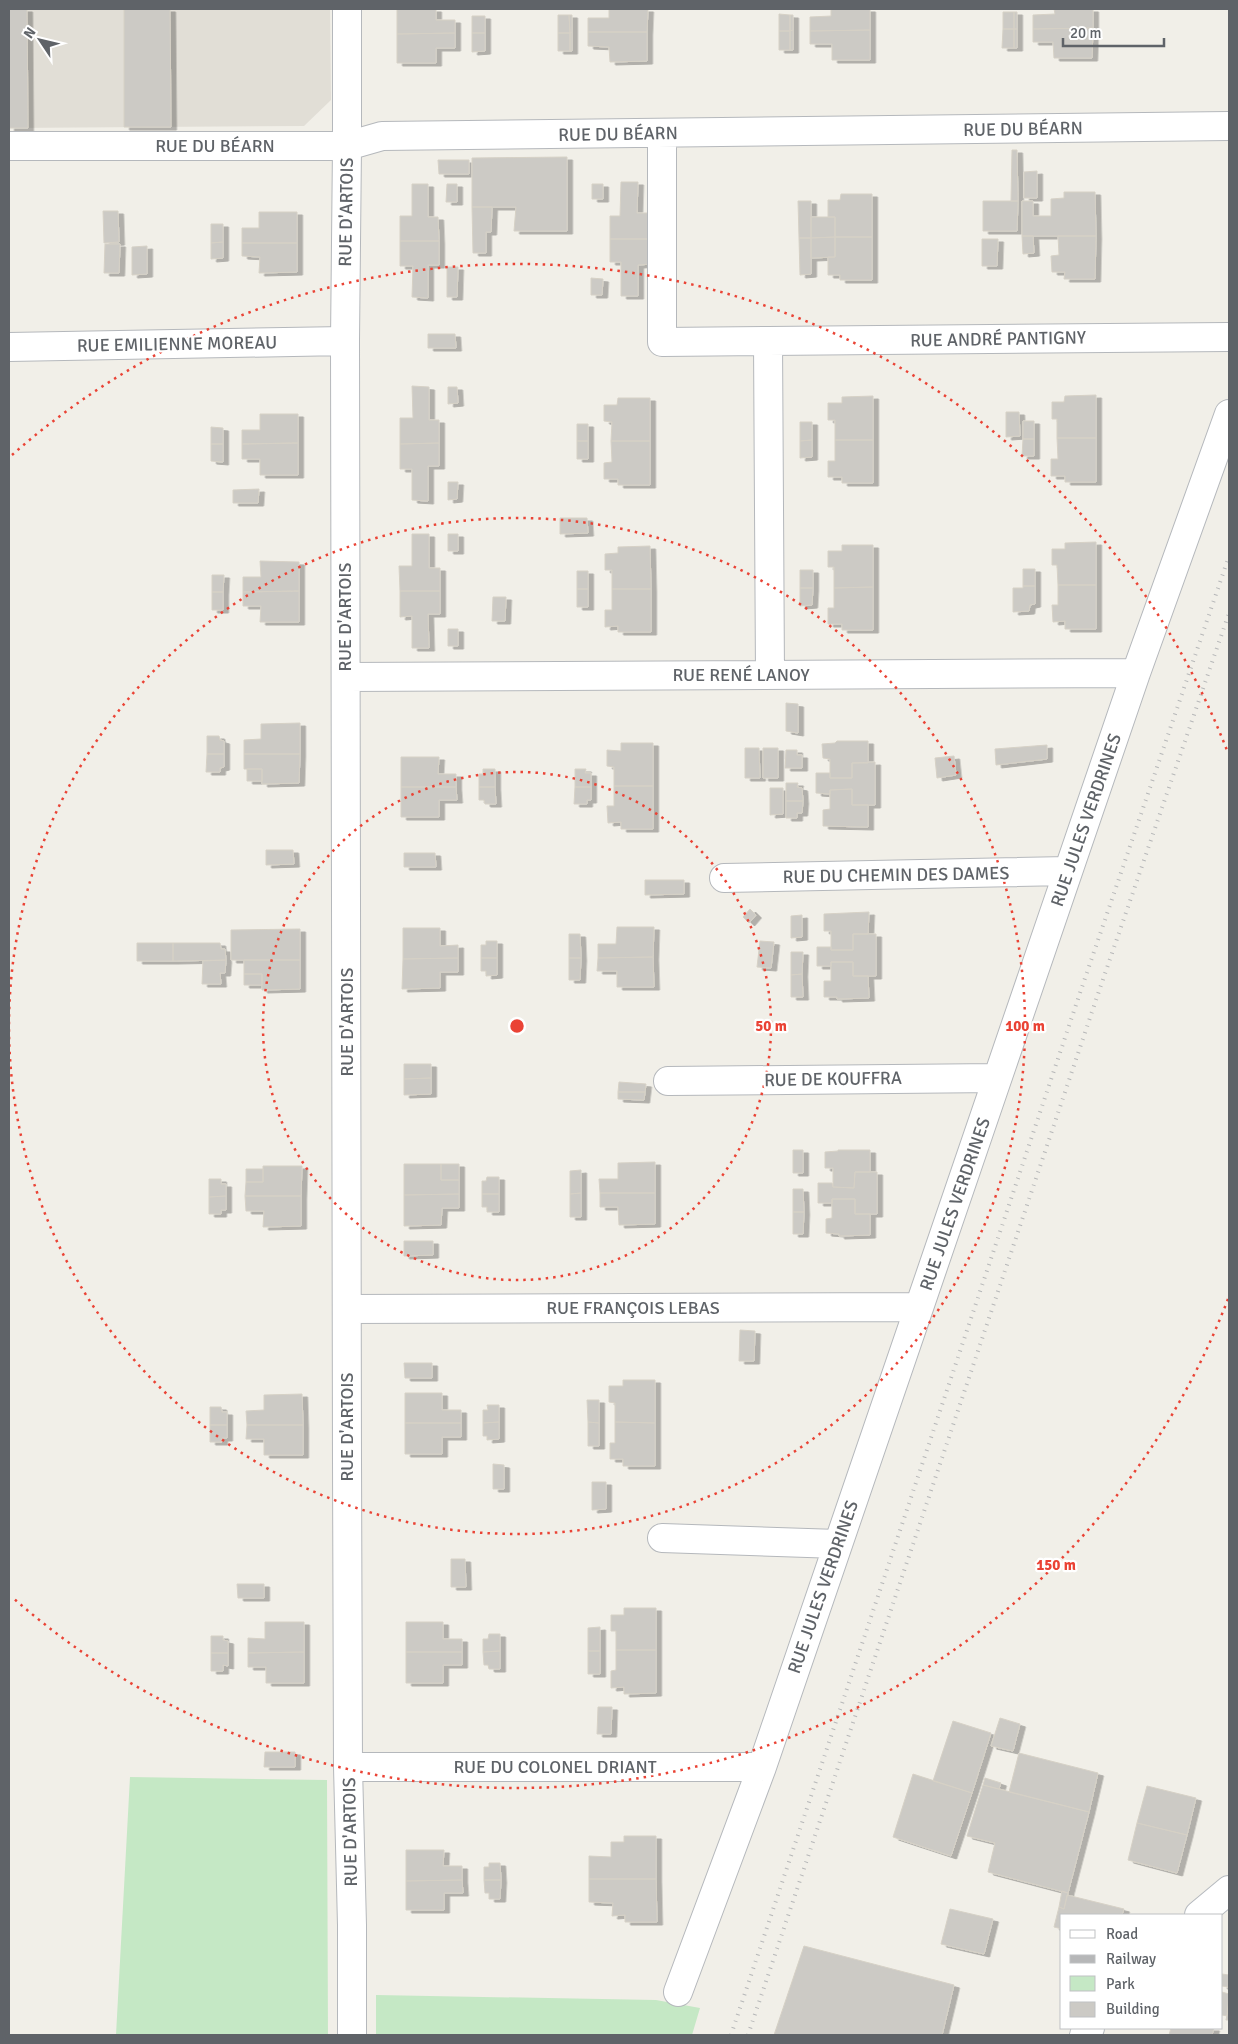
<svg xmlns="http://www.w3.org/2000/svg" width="1238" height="2044" font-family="Signika,sans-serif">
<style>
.education{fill:#e1ded6}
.green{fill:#c5e8c5}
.building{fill:#cccac5;stroke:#d6d1c6;filter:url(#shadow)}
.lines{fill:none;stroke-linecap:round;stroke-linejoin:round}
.street-casing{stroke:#b5b8bc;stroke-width:30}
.secondary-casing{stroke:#b6babf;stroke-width:30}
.street{stroke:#fff;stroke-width:28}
.secondary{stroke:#fff;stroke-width:28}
.rail{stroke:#b6b7b8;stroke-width:4;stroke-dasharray:1 6;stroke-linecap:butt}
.ring{fill:none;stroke:#ea4335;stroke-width:2.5;stroke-dasharray:2.5 5}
.labels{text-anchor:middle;stroke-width:4.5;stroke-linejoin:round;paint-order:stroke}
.street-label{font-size:18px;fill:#5f6368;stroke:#fff}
.centre{fill:#ea4335;stroke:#fff;stroke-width:2.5}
.ring-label{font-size:15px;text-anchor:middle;font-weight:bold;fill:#ea4335;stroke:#fff;stroke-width:4.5;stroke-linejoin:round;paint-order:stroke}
</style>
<defs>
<filter id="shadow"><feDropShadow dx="5.5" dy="3" stdDeviation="0" flood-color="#0004"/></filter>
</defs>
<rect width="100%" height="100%" fill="#f1efe8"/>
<!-- education -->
<path class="education" d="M9 9H330L331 100 304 126 9 128Z"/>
<!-- green -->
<path class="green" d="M130 1777 327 1780 328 2035H116Z
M376 1995 656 2000 700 2008 692 2035H376Z"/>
<!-- building -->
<path class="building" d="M9 9H27L28 128H9Z
M124 9H170L171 127H124Z
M397 9H436V20H455V33L397 34Z
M609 9H648L647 32H588V18H609Z
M831 9H870V30L810 31V17L831 16Z
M1054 9H1093V28L1033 29V15L1055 14Z
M1003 12H1014V29H1003Z
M1014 12H1017V29H1014Z
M779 14 790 15V31H779Z
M558 15H569L570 33H558Z
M569 15H572V32L570 33Z
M790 15H793V30L790 31Z
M472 16H485V33H472Z
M1093 28 1092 58H1054L1053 42H1033V29Z
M1003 29H1014V48H1002Z
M1014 29H1017V48H1014Z
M793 30V50H790V31Z
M870 30V60H832V44H810V31Z
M779 31H790V50H779Z
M572 32V51H570V33Z
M588 32H647V61L610 62 609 47 588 46Z
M455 33V48H436V63H397V34Z
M472 33H485V51L472 52Z
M558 33H570V51H558Z
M1012 150H1017L1018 201H1011Z
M567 157V231H514L516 207H472V158Z
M438 160H469V174H439Z
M1037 171V198H1024V172Z
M621 182H638L637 213H651V239H610V216H620Z
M412 184H428V217H438L439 241H400V216H412Z
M447 184H457V202H446Z
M592 184H603V199H592Z
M1064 192H1095L1096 236H1022V201H1033V216H1051V199L1064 198Z
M841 194H872V237H835V217H828V200H840Z
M798 201H811V238H799Z
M983 201H1018L1017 231H983Z
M472 207H492L491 232H486V253H473Z
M103 211H118L119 242 104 243Z
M259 212H297V243H242V228H259Z
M811 217H835V237L811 238Z
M211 224H223V242L211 243Z
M1022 236H1033L1034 253 1023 254Z
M1058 236H1096L1095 279H1064L1065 272H1052L1051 256 1059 255Z
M835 237H872V280H840V275H828V257H835Z
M835 237V257L811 258V238Z
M799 238H811V274L800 275Z
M610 239H651L652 264 638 265V296H621V262H610Z
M982 239H998L997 266H982Z
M400 241H439V265H428V298L412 297 413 266H400Z
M223 242V258L211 259V243Z
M242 243H297V272L259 273 260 257 242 256Z
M105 244H120L119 273H104Z
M147 246V274L132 275V247Z
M447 267H458L457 297H447Z
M591 278 603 279 602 295H591Z
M428 334H455L456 348H428Z
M412 386 429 387V420H439V443L400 444V418H413Z
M448 387H457L458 403 448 404Z
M1096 395V438H1057V419H1052V402H1064L1065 396Z
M873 396V440H835V420H828V403H842V397Z
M618 398H650V441H611L612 422 604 421V405H617Z
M1006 412H1019L1020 436 1006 437Z
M260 414H298V443L242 444V430H260Z
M1023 421H1034V439H1023Z
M800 422H812V440L800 441Z
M577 424H588V441H577Z
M211 427 223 428V444H211Z
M1057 438H1096V482H1065V476H1051V459H1058Z
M1023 439H1034V456H1022Z
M812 440V457L800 458V441Z
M835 440H873V483H842V477H828V461H835Z
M577 441H588V459H577Z
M611 441H650V485H618V479H604V463L612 462Z
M298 443V475H260V459H242V444Z
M439 443V466H428V501L412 500V469H400V444Z
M211 444H223V462L211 461Z
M448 482H458L457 499 448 500Z
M259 489 258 503H233V490Z
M560 518H587L588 533 560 534Z
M412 534H429V568H440V591H400L399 566H412Z
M448 534H458V551H448Z
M1096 542V585H1058L1057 565H1052V549H1065V543Z
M842 545H873V587L834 588V567H828V551H842Z
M650 546 651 589H612V570H605V554L618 553V547Z
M260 561 299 562V591L243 592V577H261Z
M1023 569H1035V586H1023Z
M800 570H813V588H800Z
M577 571H588V589H577Z
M212 575H224L223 592H212Z
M1058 585H1096V629H1065V621L1053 622 1052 605H1058Z
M1023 586H1035V604L1030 605 1029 611 1013 612V588H1023Z
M873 587V630H842V624H828V608H834V588Z
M800 588H813L812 605 800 606Z
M577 589H588V607H577Z
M612 589H651V632H618V626L605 627V610H612Z
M299 591V622H260L261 606H243V592Z
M400 591H440V614H428L429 648H412V616L400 617Z
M212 592H223V610H212Z
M493 597H506L505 621H492Z
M448 629H458V646H448Z
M786 703 798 704V733L786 731Z
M300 723V754H244V740L261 739V724Z
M207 736H219L220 740 224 741V754H207Z
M837 741H868V763H852V778H830V759L823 758 822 744 835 743Z
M621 743H653V786H614V767L607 766V750L621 751Z
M1047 745V759L996 765 995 749Z
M745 748H759L760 778H745Z
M763 748H778V778H763Z
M786 750H797V755H802V768H785Z
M207 754H224V767L220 768V772H206Z
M244 754H300L299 783 262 784V769H244Z
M954 756 956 775 937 778 935 758Z
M401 757H439L438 774H456V787H401Z
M875 762V805H852V789L830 790V794L816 793V773H830V778H852V763Z
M247 769H262V781H247Z
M483 769H495V787H479V774H483Z
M575 769H586L585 773H591V787H575Z
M786 783H798L797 787 802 788 803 801H786Z
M614 786H653V829H621V822L608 823 607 806H614Z
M401 787H456L457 800H439V817H401Z
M479 787H495L496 804H485L484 800H479Z
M575 787H591V800H587V804H574Z
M770 788H783V814L770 815Z
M852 789V805H868V827L823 826V810L830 809V790Z
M786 801H803L802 813H797V818H786Z
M266 850H293L294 864 266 865Z
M404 853H435L436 867H404Z
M645 880H684V894L645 895Z
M750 909 756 915 749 923 743 917Z
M869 912 868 934H853V950H831V931H824V914Z
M802 915V937L791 938V916Z
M617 927H654L653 957 598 958V944H616Z
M403 928H440V946L458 945V958L403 959Z
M300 929V960H231V930Z
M569 934H580L581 958H569Z
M853 934H876V976H853V962H831V966H817V947H831V950H853Z
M486 941H497V958H481V945H486Z
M760 941 774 942 771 968 757 967Z
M137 943H173V961H137Z
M173 943H220L221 949H225L226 960 173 961Z
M791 952H803L802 974 791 975Z
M653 957 654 987H617V971H597L598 958Z
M458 958V972H440V988L402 989 403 959Z
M481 958H497V975L486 976V971H481Z
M569 958H581L580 980H569Z
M226 960 225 973H220L221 984H202L203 961Z
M244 960H300V989L262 990V974H244Z
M831 962H853V976H868L869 998 837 999V997H824V981H831Z
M244 974H262V985H244Z
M802 974 803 997H791V975Z
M404 1064H431V1078L404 1079Z
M431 1078V1094L404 1095V1079Z
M619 1082 646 1084 645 1092H618Z
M618 1092H645L644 1100 618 1099Z
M793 1150H803V1173H793Z
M838 1150H870V1172H855L854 1188 833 1187V1168H825V1152L838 1151Z
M655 1162V1193H600L599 1179H618V1163Z
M404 1164H441V1180H459V1194L404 1195Z
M441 1164H459V1180H441Z
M263 1166H302L301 1196H245L246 1182H263Z
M246 1169H263V1182H246Z
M581 1170V1193L570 1194V1171Z
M855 1172H877V1214H855V1199H832V1203H818V1183H832L833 1187 854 1188Z
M487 1177H499V1194H482V1181H486Z
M209 1179H221V1184H226V1196L209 1197Z
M793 1189H803L804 1212H793Z
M581 1193V1217H570V1194Z
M600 1193H655V1224L619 1225 618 1207H600Z
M459 1194V1208H442L441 1225 404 1226V1195Z
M482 1194H499V1212H487V1207H482Z
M226 1196V1210H221V1214H209V1197Z
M245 1196H301V1226L263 1227 264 1211H246Z
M832 1199H855V1214H870V1235L839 1236V1234L826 1233V1219L832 1218Z
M793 1212H804L803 1234H793Z
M404 1241H433V1255L404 1256Z
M740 1330 755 1331 754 1361H739Z
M404 1363H432V1378H405Z
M623 1380H655V1423L615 1422V1403L609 1402V1386H623Z
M405 1393H442V1410H461V1423H405Z
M302 1394 303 1425H247L246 1411 264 1410V1395Z
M587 1400H599V1423L588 1422Z
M487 1405H499V1422L483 1423V1410H488Z
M210 1407H221L222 1412H227V1425H210Z
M499 1422V1439L487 1440V1436H483V1423Z
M588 1422 599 1423V1446H588Z
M615 1422 655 1423V1466H623V1459H610V1443H615Z
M405 1423H461V1437H442V1454H405Z
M210 1425H227V1438H222V1442H210Z
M247 1425H303V1455H264V1439H246Z
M493 1464 504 1465V1489H493Z
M592 1482H606V1509L592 1510Z
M451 1559H465L466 1587H451Z
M237 1584H264V1598H238Z
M624 1608H656V1650H616V1631H611V1615H624Z
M265 1622H304V1652L248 1653V1638L265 1639Z
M406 1622H443V1639H462V1652H406Z
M600 1627V1651H588V1628Z
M489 1634H500V1651L483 1652V1639H488Z
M211 1636H223V1640L228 1641V1653H211Z
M616 1650H656V1693L624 1694V1687L611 1688V1671L616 1670Z
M500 1651V1669H489L488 1665H484L483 1652Z
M588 1651H600V1674H588Z
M304 1652V1683H266V1667H248V1653Z
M406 1652H462V1665H443V1683H406Z
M211 1653H228V1666L223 1665V1671H211Z
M598 1707H612L611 1734H597Z
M1000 1718 1020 1724 1013 1751 991 1746Z
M953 1721 991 1733 972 1793 933 1781Z
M265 1752H295V1767H264Z
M1019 1753 1098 1773 1089 1812 1009 1792Z
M913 1774 972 1793 951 1856 893 1837Z
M985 1778 1001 1783 999 1789 983 1785Z
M983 1785 1089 1812 1068 1893 988 1872 995 1843 967 1836Z
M1147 1786 1196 1798 1187 1835 1137 1823Z
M1137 1823 1187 1835 1177 1873 1128 1860Z
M624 1836H656V1879H589V1856L611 1857V1842H624Z
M406 1850H444L443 1866H462V1880L406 1881Z
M489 1863H500L501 1880H484V1867H489Z
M589 1879H656L657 1922H625V1915L612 1916 613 1903 589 1902Z
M462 1880 463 1893H444V1910H406V1881Z
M484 1880H501L500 1899H489V1893H485Z
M1062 1891 1068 1893 1064 1909 1059 1907Z
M1067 1895 1124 1909 1122 1915H1062V1929L1054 1927 1059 1907 1064 1909Z
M950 1909 993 1919 984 1954 941 1944Z
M804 1946 954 1985 942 2035H774Z
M1222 1974 1229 1975 1228 1987 1222 1986Z
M1222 1992 1229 1994 1227 2016 1222 2015Z
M1229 2005V2020H1226Z
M1171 2028H1214L1212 2035H1169Z"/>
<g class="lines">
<!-- street casing -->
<g class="street-casing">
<path id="street" d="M347 9V146L345 341 347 1459 348 1767 352 1925V2035
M662 133V342L768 341
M9 146H347L382 136 1229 126
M9 347 345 341
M770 675 768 341 1229 337
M346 677 1136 673
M724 878 1068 871
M668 1081 997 1078
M347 1309 919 1307
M662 1538 838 1544
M348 1767H762
M678 1992 762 1767 1136 673 1229 414"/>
</g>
<!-- secondary casing -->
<g class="secondary-casing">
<path id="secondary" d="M1199 1915 1229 1890
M1084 2035 1090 2028"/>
</g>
<!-- street -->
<use href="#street" class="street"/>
<!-- secondary -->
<use href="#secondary" class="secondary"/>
<!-- rail -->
<path class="rail" d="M731 2035 1082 987 1229 556
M748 2035 1098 994 1229 613"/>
</g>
<!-- distance rings -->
<g class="ring">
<circle cx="517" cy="1026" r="254"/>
<circle cx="517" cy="1026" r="508"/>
<path d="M1228 1299A762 762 0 0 1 12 1597M12 455A762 762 0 0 1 1228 753"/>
</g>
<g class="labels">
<!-- street labels -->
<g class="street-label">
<text transform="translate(1023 129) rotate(-1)" y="6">RUE DU BÉARN</text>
<text transform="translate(618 134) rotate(-1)" y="6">RUE DU BÉARN</text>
<text x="215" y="152">RUE DU BÉARN</text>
<text transform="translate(346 212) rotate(-89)" y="6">RUE D'ARTOIS</text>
<text transform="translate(998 339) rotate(-1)" y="6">RUE ANDRÉ PANTIGNY</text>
<text transform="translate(177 344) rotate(-1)" y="6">RUE EMILIENNE MOREAU</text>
<text transform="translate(345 617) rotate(-90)" y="6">RUE D'ARTOIS</text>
<text x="741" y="681">RUE RENÉ LANOY</text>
<text transform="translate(1086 820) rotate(-71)" y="6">RUE JULES VERDRINES</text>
<text transform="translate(896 875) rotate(-1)" y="6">RUE DU CHEMIN DES DAMES</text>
<text transform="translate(347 1022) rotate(-90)" y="6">RUE D'ARTOIS</text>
<text transform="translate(833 1079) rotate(-1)" y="6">RUE DE KOUFFRA</text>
<text transform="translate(955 1204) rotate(-71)" y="6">RUE JULES VERDRINES</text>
<text x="633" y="1314">RUE FRANÇOIS LEBAS</text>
<text transform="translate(347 1427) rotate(-90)" y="6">RUE D'ARTOIS</text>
<text transform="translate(823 1587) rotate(-71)" y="6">RUE JULES VERDRINES</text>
<text x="555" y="1773">RUE DU COLONEL DRIANT</text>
<text transform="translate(350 1832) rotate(-91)" y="6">RUE D'ARTOIS</text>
</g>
</g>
<circle cx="517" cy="1026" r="8" class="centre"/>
<g class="ring-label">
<text x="771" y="1031">50 m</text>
<text x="1025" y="1031">100 m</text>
<text x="1056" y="1570">150 m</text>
</g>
<!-- border -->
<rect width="1238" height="2044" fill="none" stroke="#5f6368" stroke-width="20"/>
<!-- legend -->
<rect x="1060" y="1914" width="162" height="115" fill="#ffffff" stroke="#bfc1c3"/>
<rect x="1070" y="1930" width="25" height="8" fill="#ffffff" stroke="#bfc1c3"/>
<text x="1106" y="1939" font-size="15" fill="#5f6368">Road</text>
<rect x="1070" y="1955" width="25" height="8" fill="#b6b7b8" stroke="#bfc1c3"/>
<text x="1106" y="1964" font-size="15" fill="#5f6368">Railway</text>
<rect x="1070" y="1976" width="25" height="15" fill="#c5e8c5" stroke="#bfc1c3"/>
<text x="1106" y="1989" font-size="15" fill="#5f6368">Park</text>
<rect x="1070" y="2002" width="25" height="15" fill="#cccac5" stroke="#bfc1c3"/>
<text x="1106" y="2014" font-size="15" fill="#5f6368">Building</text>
<!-- north arrow -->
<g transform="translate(40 40) rotate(305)" stroke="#ffffff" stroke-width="4" paint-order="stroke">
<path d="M0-4L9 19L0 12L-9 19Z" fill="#5f6368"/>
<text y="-8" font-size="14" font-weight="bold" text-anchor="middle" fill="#5f6368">N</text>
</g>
<!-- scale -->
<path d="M1063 38v8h101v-8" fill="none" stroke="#5f6368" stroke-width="2.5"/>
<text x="1070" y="38" font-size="15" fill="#5f6368" stroke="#ffffff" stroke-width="4" paint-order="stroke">20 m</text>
</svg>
